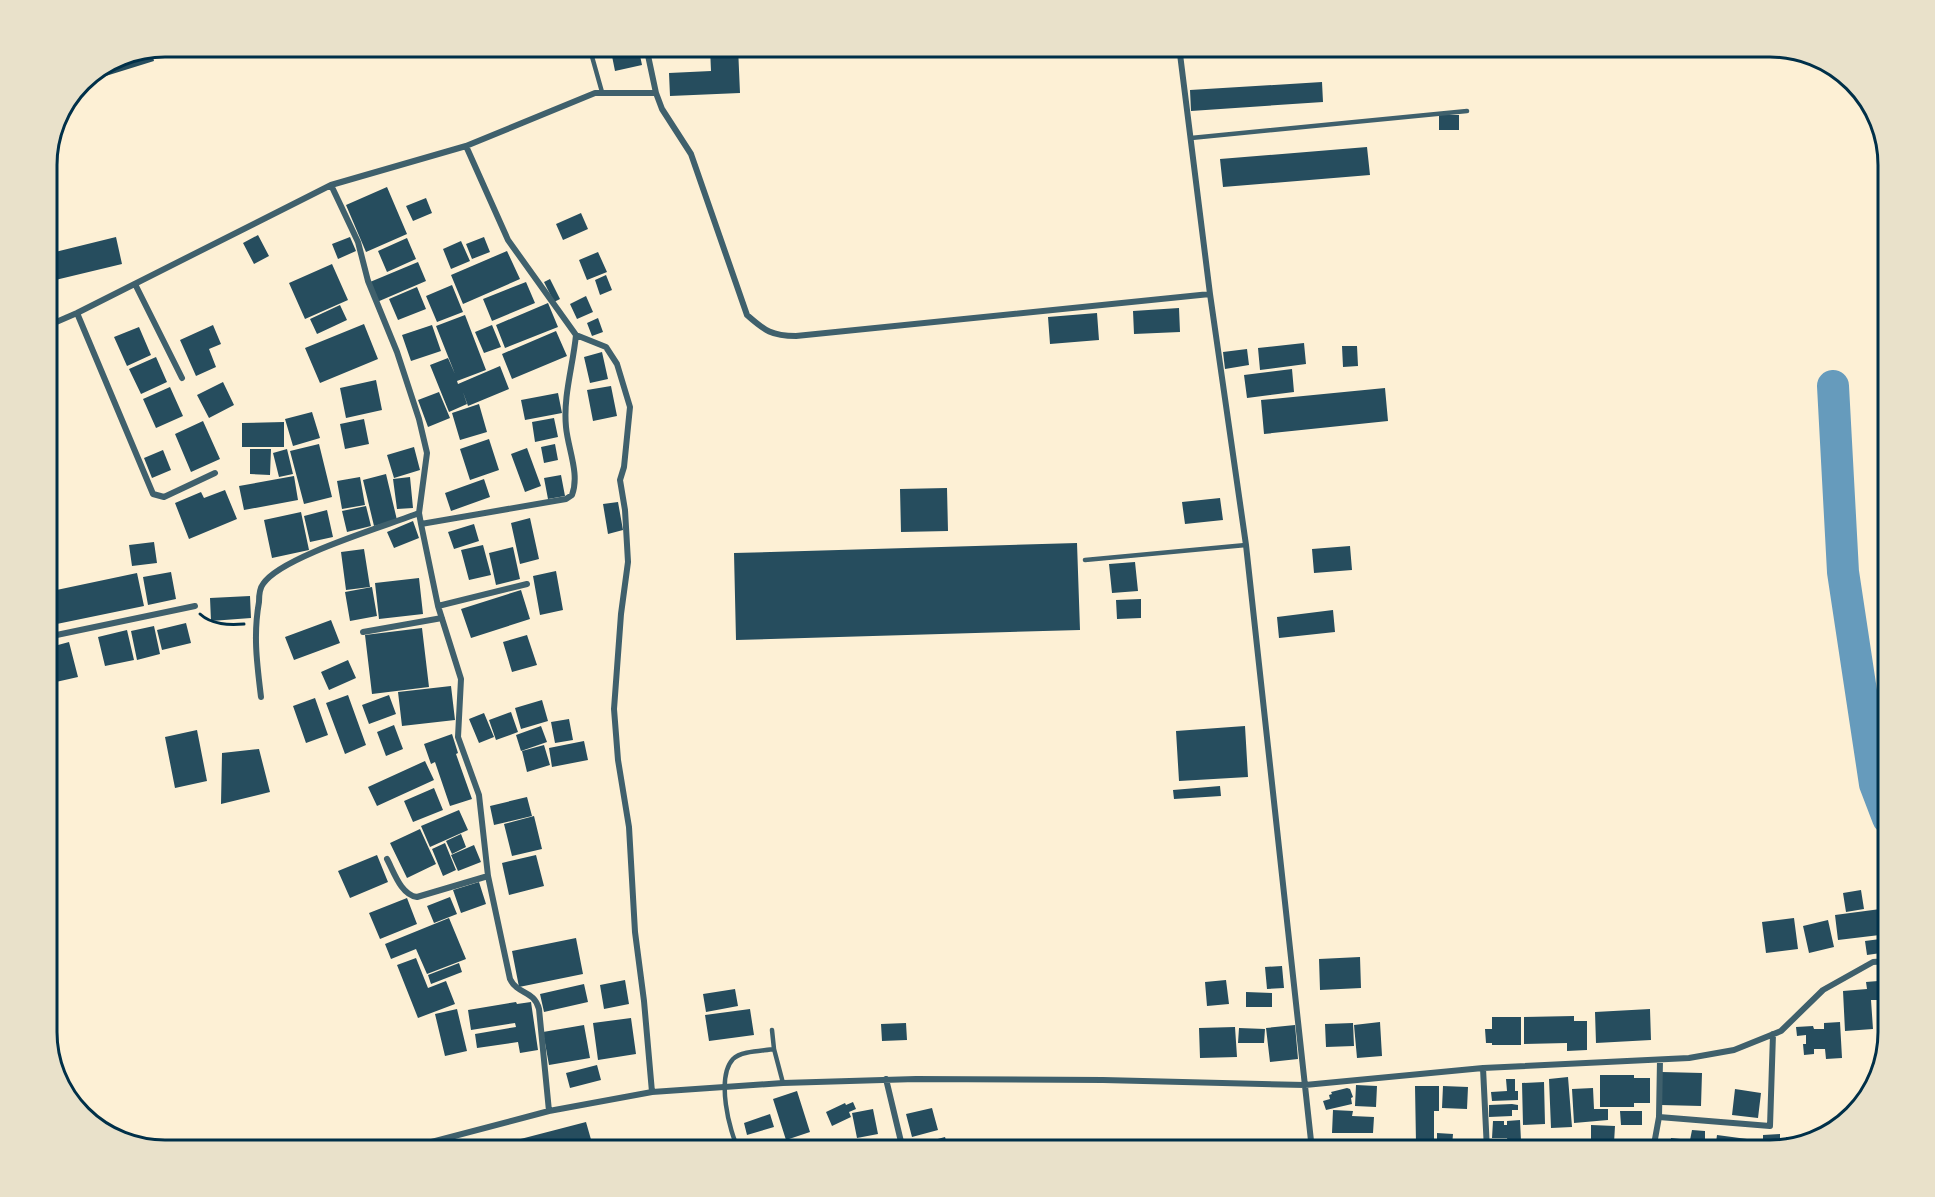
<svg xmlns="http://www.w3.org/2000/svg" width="1935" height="1197" font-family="'PT Sans Narrow',sans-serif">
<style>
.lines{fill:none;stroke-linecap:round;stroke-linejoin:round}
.river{stroke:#669bbc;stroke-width:32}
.building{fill:#264d5e}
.path{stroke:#003049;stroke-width:3}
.service{stroke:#3f606c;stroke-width:4.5}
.minor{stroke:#3f606c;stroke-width:6}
.rim{fill:none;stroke:#003049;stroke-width:3}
</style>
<rect width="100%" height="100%" fill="#fdf0d5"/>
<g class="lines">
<!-- river -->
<path class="river" d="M1833 386 1843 572 1875 784 1888 818"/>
</g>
<!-- building -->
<path class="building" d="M610 46H638L642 65 615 71Z
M738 47 740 93 670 96 669 73 711 71 710 48Z
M151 49 154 61 80 84 120 55Z
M1322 82 1323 102 1191 111 1190 90Z
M1439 115H1459V130H1439Z
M1367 147 1370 175 1223 187 1220 159Z
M387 187 407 234 366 252 346 205Z
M426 198 432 213 413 221 406 206Z
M581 213 588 229 563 240 556 224Z
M258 235 269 256 254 264 243 243Z
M116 237 122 264 47 282V254Z
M350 237 356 251 338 259 332 244Z
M484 237 490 252 472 259 466 244Z
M407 238 416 259 387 272 378 251Z
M461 241 470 261 451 269 443 249Z
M507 251 520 279 463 304 451 275Z
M598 252 607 272 587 280 579 260Z
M418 262 426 281 377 302 370 282Z
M332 264 348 300 305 319 289 283Z
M606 275 612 290 600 295 595 280Z
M550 279 560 299 554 302 544 282Z
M526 282 535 303 492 321 483 299Z
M452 285 463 312 437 322 426 296Z
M417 287 426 309 398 320 389 299Z
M586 296 593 312 577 319 570 304Z
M548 303 558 327 505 348 496 325Z
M340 305 347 320 317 334 310 319Z
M1179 308 1180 332 1134 334 1133 311Z
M1097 313 1099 340 1050 344 1048 317Z
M465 315 486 370 457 381 458 384 500 366 509 389 468 406 463 392 467 404 449 412 430 365 448 358 455 374 436 326Z
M598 318 603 332 592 336 587 323Z
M364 324 378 359 320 383 305 348Z
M213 325 221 344 209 349 216 367 196 376 180 340Z
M432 325 441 351 411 361 402 335Z
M492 325 501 347 484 353 475 332Z
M139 327 151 355 127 366 114 337Z
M556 331 567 356 512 379 502 354Z
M1304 343 1306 364 1260 370 1258 348Z
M1342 346H1357L1358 366 1343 367Z
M1247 349 1249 365 1225 369 1223 352Z
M602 352 608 379 590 383 584 357Z
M156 357 167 382 141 394 129 369Z
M1292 369 1294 392 1247 398 1244 375Z
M1883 379H1888V491L1879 490Z
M376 380 382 410 346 418 340 388Z
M223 382 234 405 209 418 197 395Z
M611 386 617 416 593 421 587 390Z
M170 387 183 416 156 428 143 399Z
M1385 388 1388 421 1264 434 1261 400Z
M439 392 450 418 428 427 418 400Z
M558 393 562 413 525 420 521 400Z
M479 404 487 432 460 440 452 413Z
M312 412 320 438 293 446 285 419Z
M554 418 558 437 535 442 532 422Z
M364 419 369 444 345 449 340 424Z
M203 421 220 459 191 472 175 434Z
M284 422V447H242V423Z
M489 439 499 470 470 480 460 449Z
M319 444 332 497 304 504 290 451Z
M555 444 558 460 544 463 541 447Z
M414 447 420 470 394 478 387 455Z
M527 448 541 486 525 492 511 454Z
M250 449H271L270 475 250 474Z
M287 449 293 474 279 477 273 453Z
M163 450 171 470 152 478 144 458Z
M386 474 397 520 374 526 363 480Z
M561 475 565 496 548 499 544 478Z
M294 476 298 500 244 510 239 486Z
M360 477 365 505 342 509 337 481Z
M410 477 413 508 397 509 393 479Z
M484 479 490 497 451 511 445 493Z
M947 488 948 531 901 532 900 489Z
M225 490 237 519 189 539 175 503 201 492 204 498Z
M1220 498 1223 520 1185 524 1182 502Z
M618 502 623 530 608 534 603 504Z
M366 506 371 526 347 532 342 511Z
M327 510 333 537 310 542 304 516Z
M301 512 309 550 272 558 264 520Z
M530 518 539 559 520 564 511 523Z
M413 521 419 538 394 548 387 532Z
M474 524 479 541 454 549 448 532Z
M154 542 157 563 132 566 129 545Z
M1077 543 1080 630 736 640 734 553Z
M483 545 491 575 469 580 461 550Z
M1350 546 1352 570 1314 573 1312 549Z
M513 547 520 579 496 585 489 553Z
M364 549 370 587 346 590 341 552Z
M1135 562 1138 591 1112 593 1109 564Z
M556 571 563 610 540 615 533 576Z
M171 572 176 599 148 605 143 577Z
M137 573 144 606 47 626V592Z
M419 578 423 614 379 619 375 583Z
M372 587 377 616 350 621 345 592Z
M521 590 530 619 471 638 461 609Z
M250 596 251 618 211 621 210 598Z
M1141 599V618L1117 619 1116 600Z
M1333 610 1335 632 1279 638 1277 617Z
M331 620 340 643 294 660 285 637Z
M186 623 191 643 162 650 157 630Z
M154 626 160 654 137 660 131 631Z
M422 628 429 687 372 694 365 635Z
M127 630 134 660 105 666 98 637Z
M527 635 537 665 512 672 503 642Z
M69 642 78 677 47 684V648Z
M348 660 356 678 329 690 321 672Z
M451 686 455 720 402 726 398 692Z
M348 695 366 745 345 754 326 703Z
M389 695 396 714 369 724 362 705Z
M315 698 328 735 306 743 293 706Z
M542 700 548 721 521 729 515 708Z
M511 712 518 732 496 740 489 720Z
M484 713 494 737 479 743 469 719Z
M569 719 573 740 555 743 551 722Z
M394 725 403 749 386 756 377 732Z
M541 726 547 742 521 751 516 735Z
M1245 726 1248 777 1179 781 1176 731Z
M197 730 207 781 175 788 165 737Z
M452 734 458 753 456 754 472 799 450 806 435 762 431 764 424 744Z
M584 741 588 760 552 767 549 748Z
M544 745 550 765 527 772 522 751Z
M259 749 270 792 221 804 222 753Z
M425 761 434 780 377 806 368 787Z
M1220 786 1221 796 1174 799 1173 790Z
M434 788 443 810 413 822 404 801Z
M527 797 532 816 494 825 490 806Z
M459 810 468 830 430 847 421 826Z
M534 816 542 849 512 856 504 824Z
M420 829 436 864 407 878 390 843Z
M461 834 466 847 452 854 446 841Z
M445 843 456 870 443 876 432 849Z
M474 845 481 862 458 871 451 855Z
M377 855 388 882 350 898 338 871Z
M536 855 544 886 509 895 502 863Z
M479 882 486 904 461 913 453 890Z
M1861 890 1864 909 1846 912 1843 893Z
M450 897 457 914 434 923 427 906Z
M407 898 417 924 380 939 369 913Z
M1888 908V934L1838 940 1835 915Z
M449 918 466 959 427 974 416 949 391 959 385 944Z
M1794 918 1798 949 1766 953 1762 922Z
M1828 920 1834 947 1809 953 1803 926Z
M576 938 583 974 519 987 512 951Z
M1888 938V952L1867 955 1865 941Z
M1360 957 1361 988 1320 990 1319 959Z
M416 958 428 988 446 981 455 1004 418 1018 397 965Z
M459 963 462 972 431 984 428 975Z
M1282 966 1284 988 1267 989 1265 967Z
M625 980 629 1004 604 1009 600 985Z
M1226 980 1229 1004 1207 1006 1205 982Z
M1878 981 1879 1000H1871L1873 1029 1845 1031 1843 991 1867 989 1866 982Z
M584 984 588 1002 544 1012 540 994Z
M735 989 738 1006 706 1012 703 994Z
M1246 992 1272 993V1007H1246Z
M516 1002 517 1004 531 1002 538 1050 520 1053 518 1042 477 1048 475 1034 516 1027 515 1023 471 1030 468 1010Z
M457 1009 467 1051 445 1056 435 1014Z
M750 1009 754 1035 709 1041 705 1015Z
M1650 1009 1651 1040 1596 1043 1595 1012Z
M1574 1016V1021H1587V1050L1567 1051V1043L1524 1044V1017Z
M1492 1017H1521V1045H1492V1043H1486L1485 1029H1492Z
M631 1018 636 1054 598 1060 593 1023Z
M1380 1022 1382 1056 1357 1058 1354 1025Z
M1840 1022 1842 1058 1826 1059 1825 1049H1814V1054L1804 1055 1803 1044H1806V1035L1797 1036 1796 1027 1813 1026 1814 1029H1824V1023Z
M906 1023 907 1040 882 1041 881 1024Z
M1353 1023 1354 1046 1326 1047 1325 1024Z
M584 1025 590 1058 549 1065 543 1032Z
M1295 1025 1298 1059 1270 1062 1266 1028Z
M1235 1027 1237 1057 1200 1058 1199 1028Z
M1239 1028 1265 1029 1264 1043H1238Z
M597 1065 601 1080 570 1088 566 1073Z
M1662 1072 1702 1073 1701 1106 1661 1105Z
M1600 1075H1634V1078H1650V1103H1634V1107H1600Z
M1568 1077 1572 1127 1551 1128 1549 1079Z
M1506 1079H1515V1091H1518V1100L1492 1101 1491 1092 1507 1091Z
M1544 1082 1545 1124 1523 1125 1522 1083Z
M1356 1085 1377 1086 1376 1107 1355 1106Z
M1415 1086H1439V1111H1434V1143H1416Z
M1443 1086 1468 1087 1467 1109 1442 1108Z
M1347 1088 1350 1089 1353 1097 1351 1098 1352 1104 1326 1110 1323 1101 1330 1099 1329 1095 1332 1094 1331 1092Z
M1593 1088 1594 1109H1608V1120L1574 1123 1572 1089Z
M1735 1089 1761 1093 1758 1118 1732 1115Z
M797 1091 810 1132 786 1140 773 1099Z
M853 1102 856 1109 849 1112 851 1117 832 1126 826 1112 845 1103 846 1105Z
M1512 1104 1518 1105V1110H1512V1116L1489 1117V1105Z
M932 1108 938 1130 912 1137 906 1114Z
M873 1109 878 1134 857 1138 852 1113Z
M1333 1110 1353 1111 1352 1116 1374 1117 1373 1133H1332Z
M1620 1111H1642V1125H1621Z
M770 1114 774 1127 747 1135 744 1123Z
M1520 1120 1521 1141 1508 1142 1507 1138H1492L1493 1121H1504V1125H1507V1121Z
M586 1122 594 1150H507L505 1143Z
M1591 1125 1615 1126 1614 1143 1591 1142Z
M1692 1130 1705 1131V1150H1670L1671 1138 1690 1140Z
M1437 1133 1453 1134 1452 1146H1437Z
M1780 1134V1148L1763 1150V1135Z
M1717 1135 1747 1139 1745 1150H1715Z
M945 1137 949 1150H910L908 1147Z
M1786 1137H1805V1141L1786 1146Z
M1520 1144V1150H1494V1146Z"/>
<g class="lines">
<!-- path -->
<path class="path" d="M200 614C212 625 229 625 244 624"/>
<!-- service -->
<path class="service" d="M589 46 602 92
M1191 138 1467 111
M1085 560 1246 545
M772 1030 774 1049 783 1083
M739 1150C729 1132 716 1077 733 1059 741 1051 762 1051 774 1049"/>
<!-- minor -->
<path class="minor" d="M646 46 656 93 662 109 691 154 747 315C765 331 772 336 796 336L1210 294
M1179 46 1210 294 1246 545 1312 1150
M331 185 358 242 368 281 397 352 419 419 427 453 419 513 421 524 438 606 461 679 458 737 479 795 488 876 510 979C518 995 534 990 539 1009L549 1111
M135 284 182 378
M77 313 153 494 164 497 215 473
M47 326 77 313 331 185 466 146 595 93H656
M576 335 606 347 617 364 630 407 624 467 620 480 625 510 628 562 621 614 614 709 618 760 629 827 635 932 644 1001 652 1092
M421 524 566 499 572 495C580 474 568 449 566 427 563 396 573 366 576 335L508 240 466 146
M438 606 527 584
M363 632 442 618
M47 637 195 606
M261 697C257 664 253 635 259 602 259 596 259 589 263 584 280 557 386 526 419 513
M387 859C394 872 401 895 417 897L488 876
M1483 1068 1487 1150
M886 1079 903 1150
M1659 1117 1770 1126 1773 1034
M401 1150 549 1111 652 1092 783 1083 916 1079 1103 1080 1305 1085 1483 1068 1689 1058 1734 1050 1781 1031 1823 990 1873 962 1888 961
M1653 1150 1659 1117 1660 1060"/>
</g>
<!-- crop -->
<path d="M0 0H1935V1197H0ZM165 57H1770A108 108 0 0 1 1878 165V1032A108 108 0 0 1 1770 1140H165A108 108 0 0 1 57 1032V165A108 108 0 0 1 165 57Z" fill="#e9e1ca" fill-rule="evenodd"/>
<path class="rim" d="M165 57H1770A108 108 0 0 1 1878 165V1032A108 108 0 0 1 1770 1140H165A108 108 0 0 1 57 1032V165A108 108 0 0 1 165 57Z"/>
</svg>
